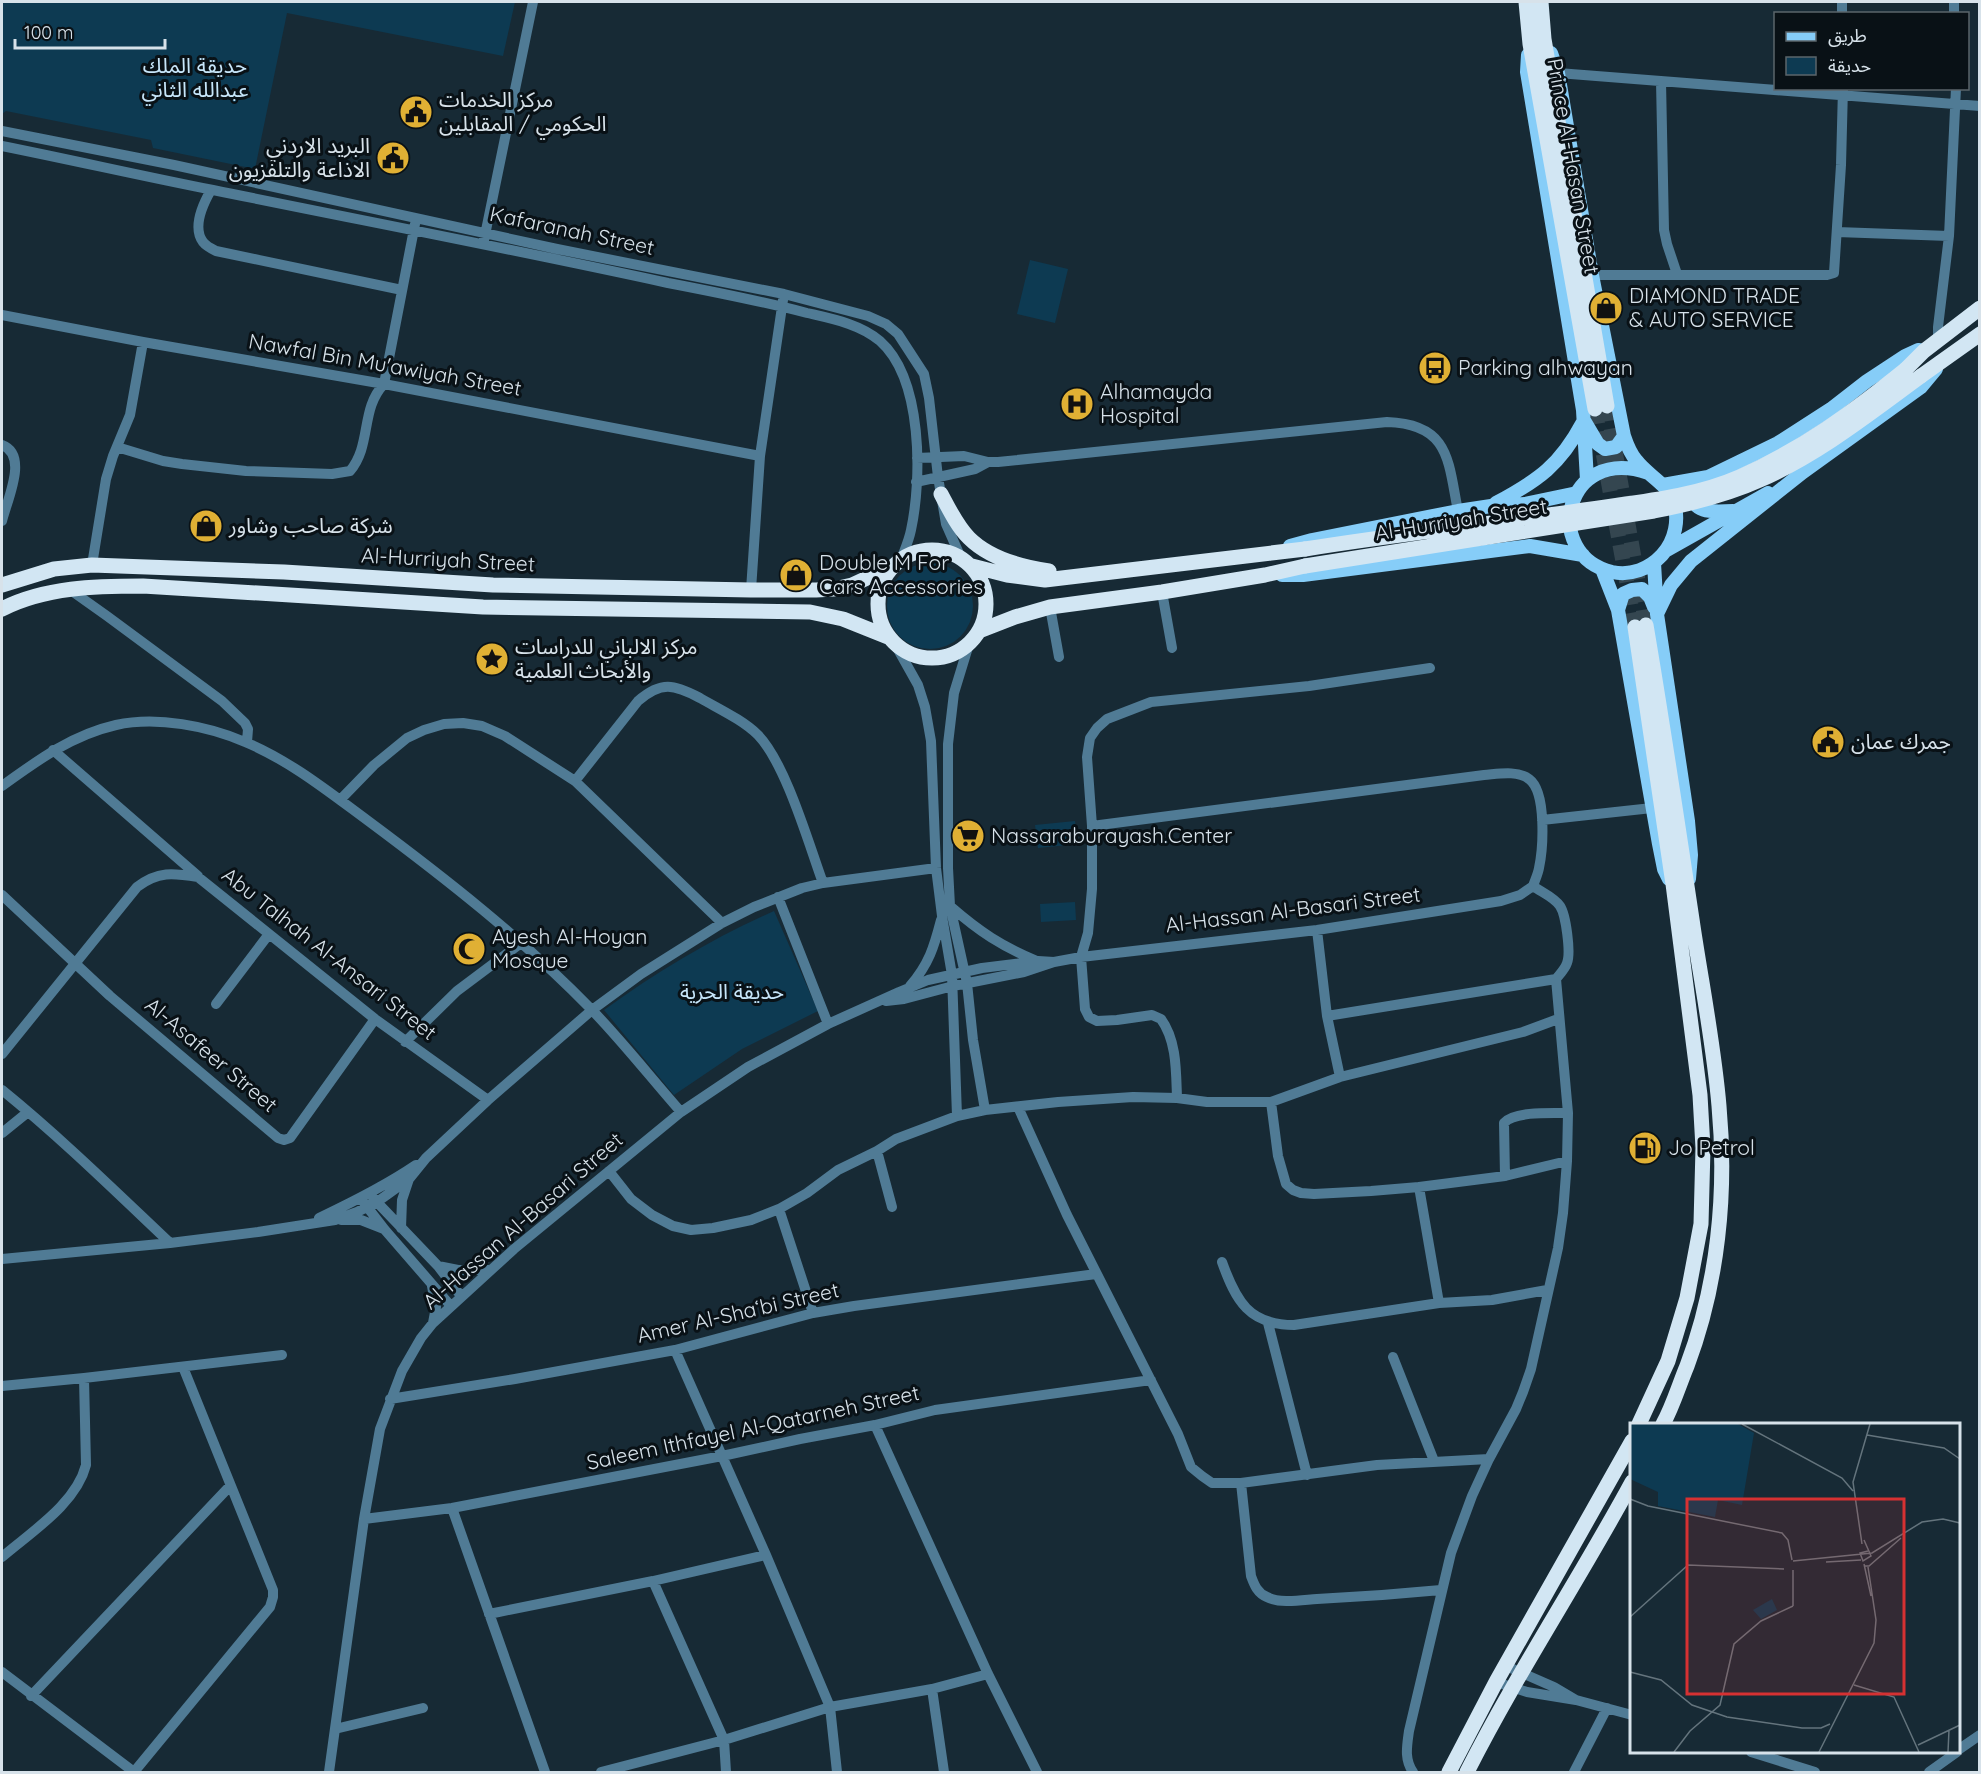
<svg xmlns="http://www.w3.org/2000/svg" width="1981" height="1774" font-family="Quicksand,'Noto Sans Arabic',sans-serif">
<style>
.green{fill:#0d3a52}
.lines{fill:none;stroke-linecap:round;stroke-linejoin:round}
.highway-tunnel{stroke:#344650;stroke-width:15;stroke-dasharray:15 8;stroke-linecap:butt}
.minor{stroke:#507b95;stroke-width:10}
.major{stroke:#86cdf8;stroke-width:14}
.highway{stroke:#d2e6f3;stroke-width:15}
.highway-bridge{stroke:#d2e6f3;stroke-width:15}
.labels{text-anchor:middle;stroke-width:6;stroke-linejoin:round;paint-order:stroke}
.park-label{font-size:21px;fill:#c7e6fa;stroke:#091116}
.poi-label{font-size:21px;fill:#d7e2ea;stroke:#091116;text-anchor:start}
.street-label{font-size:21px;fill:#d7e2ea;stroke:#091116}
.inset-road{fill:none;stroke:#64747d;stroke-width:1.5}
.view{fill:#d63132;fill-opacity:0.15;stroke:#d63132;stroke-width:3}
.inset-edge{fill:none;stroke:#d7e2ea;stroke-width:3}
</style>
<rect width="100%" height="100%" fill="#172a35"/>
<!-- green -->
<path class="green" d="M2 2H515L503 56 287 13 255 169 153 148 151 140 6 111 2 114Z
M1030 260 1068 269 1055 323 1017 314Z
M887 606a43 43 0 1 1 86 0a43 43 0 1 1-86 0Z
M1075 821 1078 844 1038 848 1035 825Z
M1075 902 1076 920 1041 922 1040 904Z
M774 911 818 1011 742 1049 674 1095 604 1010C658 971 713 938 774 911Z"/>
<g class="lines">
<!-- highway-tunnel -->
<path class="highway-tunnel" d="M1607 406 1646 625
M1595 409 1635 627"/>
<!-- minor -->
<path class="minor" d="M1842 2V14
M1954 2V14
M1558 73 1980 106
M1661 81 1664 230 1667 244 1677 274
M2 131 174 165 557 249 784 294 868 316 886 324 898 334 924 374 929 398 938 477 946 524 961 558
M2 146C72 160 142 176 213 190 365 221 517 250 668 283 715 292 761 301 807 313 833 319 860 324 880 341 923 379 922 479 911 530 909 540 905 549 902 557
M211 190C203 204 192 227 203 242 206 246 212 249 216 251L402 290
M1837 232 1949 236
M484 240 533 2
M1592 275H1827L1834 273 1841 165 1843 88
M2 315 143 342 384 384 760 456
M1938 340V327L1949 236 1956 88
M2 445C29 455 7 500 2 521
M117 447 163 461 182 464 246 471 332 474 350 471C372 445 360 409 384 384L415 224
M917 458 964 456 988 462H998L1387 422C1450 424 1448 461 1458 511
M916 482 975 469 988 462
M92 565 106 479 113 456 130 415 143 342
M69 589 107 616 222 701 245 723 248 729 247 742
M751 590 760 456 783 300
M1162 592 1172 648
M1050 607 1059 657
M895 644 918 685 925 707 931 741 936 868 942 916 952 975 957 1116
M969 644 954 693 948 744V868L950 906 967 983 973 1040 985 1110
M53 750 198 876
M575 781 638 701C661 681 674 684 700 698 719 709 743 720 758 735 786 764 809 845 823 883
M2 786C38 760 72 735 116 725 157 716 208 726 245 742 289 760 329 792 367 820 445 878 523 939 591 1009 623 1042 651 1078 681 1112
M340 800 374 765 407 738 424 730 444 724 463 723 482 726 505 736 575 781 722 923
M1542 820 1652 808
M1092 826 1484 775C1498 774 1517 770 1529 779 1547 792 1543 849 1539 868 1538 874 1535 880 1533 886
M2 895 110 996 278 1138 284 1140 290 1138 375 1019
M778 897 828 1024
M950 906C980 932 1001 946 1037 961
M1317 930 1327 1016 1340 1077
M910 986C929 964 934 947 941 920
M886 1001 904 999 953 986 1024 972 1054 962 1081 957 1317 930 1501 901 1520 895 1533 886
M216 1004 269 934
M1327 1016 1556 979C1560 974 1565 969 1567 963 1571 953 1566 915 1560 906 1554 897 1541 892 1533 886
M405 1042 457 991 521 943
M2 1054 137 887C158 871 173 873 198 877L375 1019 488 1100
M2 1090C61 1138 115 1191 170 1243
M1177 1098C1176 1072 1177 1041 1161 1019L1152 1015 1117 1020 1097 1021 1089 1017 1085 1009 1081 957 1088 933 1092 889V826L1087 757 1090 738 1097 728 1107 719 1151 702 1309 686 1430 668
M1271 1102 1278 1156 1286 1184 1293 1190 1301 1193 1314 1194 1371 1191 1419 1187 1505 1176 1567 1161
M1018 1107 1067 1215 1178 1434 1191 1467 1202 1476 1212 1483H1241L1251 1576C1254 1584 1257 1593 1267 1597 1280 1604 1302 1600 1317 1599 1359 1597 1400 1594 1441 1590
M2 1133 28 1112
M877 1151 892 1207
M609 1171 631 1199 652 1215 673 1226 691 1230 713 1228 751 1220 779 1209 807 1193 838 1170 877 1151 896 1139 957 1116 985 1110 1058 1102 1133 1097 1177 1098 1207 1102H1271L1340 1077 1523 1032 1558 1019
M1505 1176 1504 1123C1514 1111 1552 1113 1568 1113
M1419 1187 1439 1303
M373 1198 438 1266 461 1296
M361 1199 385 1230 450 1305
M779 1209 813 1313
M319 1218C353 1202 385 1186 416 1165
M341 1220H361L384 1229
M401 1228 402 1200 409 1179
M2 1259 170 1243 258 1232 335 1220 357 1212 377 1202 409 1179 426 1158 488 1100 592 1010 641 974 722 923 754 907 802 888 823 883 936 868
M1222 1262C1236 1301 1249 1325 1294 1325L1439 1303 1492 1300 1547 1290
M438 1266 458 1270H491
M432 1286 436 1307 433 1323
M1268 1323 1307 1475
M675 1350 766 1555 830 1707 837 1772
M1393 1357 1434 1461
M2 1386 84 1378 282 1355
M390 1399 515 1379 675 1350 813 1313 854 1306 1096 1274
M875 1425 988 1674 1037 1772
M1241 1483 1377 1465 1489 1459
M452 1508 545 1772
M364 1519 452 1508 722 1456 800 1439 875 1425 935 1410 1151 1380
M2 1557C31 1532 76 1504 86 1465L84 1378
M653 1581 724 1740 726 1772
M489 1614 653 1581 766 1555
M1506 1666 1554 1687 1576 1700
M2 1672 134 1772
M1496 1682 1527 1692 1576 1700 1632 1715
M932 1689 944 1772
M31 1696 230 1486
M335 1729 423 1708
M1958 1750 1980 1735
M1751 1752 1815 1772
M134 1772 270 1607 273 1597V1590L183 1367
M329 1772 364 1519 380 1429 402 1371 421 1338 433 1323 514 1249 681 1112 748 1067 828 1024 899 992 928 980 982 968 1038 961 1054 962
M601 1772 724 1740 830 1707 932 1689 988 1674
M1413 1772C1404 1759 1407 1746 1409 1731L1451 1553 1472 1496 1489 1459 1516 1409 1523 1392 1531 1369 1558 1248 1563 1213 1567 1161 1568 1113 1556 979
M1574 1772 1607 1708
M1929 1772 1957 1752"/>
<!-- major -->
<path class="major" d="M1551 53 1558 73 1592 275 1624 436C1627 445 1630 453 1636 460 1647 475 1666 483 1673 500 1680 519 1675 541 1662 555 1649 569 1631 576 1612 572 1541 555 1564 444 1648 473
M1528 55 1527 72 1583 410 1587 480
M1585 422 1598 444 1605 449 1616 447 1624 436
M1663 485 1708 477 1778 443 1831 409 1867 381 1905 356 1918 350 1924 351
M1692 493C1693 516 1717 511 1733 511
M1496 503C1539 480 1560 465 1583 422
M1290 546 1312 540 1458 511 1491 506 1525 504 1577 493
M1667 550 1768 493
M1654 563 1657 614 1688 821 1691 855 1689 879
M1602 569 1618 610 1659 844 1664 869 1669 879
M1282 575H1303L1530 546 1583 555
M1618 610 1623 594 1632 590 1642 589 1650 597 1654 607
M1657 614 1671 585 1691 561 1803 472 1921 387 1936 369"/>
<!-- highway -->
<path class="highway" d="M1526 2 1530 44 1595 409
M1541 2 1544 39 1607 406
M1906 369 1924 351 1980 308
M1921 376 1980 334
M941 494C949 509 957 526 969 538 989 558 1022 567 1049 571
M878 604a54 54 0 1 1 108 0a54 54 0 1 1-108 0Z
M972 566 1007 575 1045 580 1305 549
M2 585 54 569 92 565 284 572 493 585 751 590H816L834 589 852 585 891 567
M2 609C45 587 96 586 143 586L483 607 810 612 843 619 888 637
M1646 625C1663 725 1678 826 1693 926 1702 986 1714 1046 1719 1106 1727 1193 1718 1284 1687 1366 1679 1385 1673 1406 1663 1424
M1635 627 1673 884 1700 1095 1703 1148 1701 1224 1687 1298 1668 1361 1639 1424
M979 631 1015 617 1050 607 1162 592 1265 575 1305 566
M1449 1772 1496 1682 1632 1441
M1467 1772C1517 1673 1579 1580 1632 1482"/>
<!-- highway-bridge -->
<path class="highway-bridge" d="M1305 549C1398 534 1491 524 1584 510 1635 502 1691 498 1739 477 1801 450 1854 411 1906 369
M1305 566 1654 511C1690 504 1727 495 1760 480 1819 454 1869 414 1921 376"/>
</g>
<!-- icons -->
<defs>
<g id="civic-disc" transform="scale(1.725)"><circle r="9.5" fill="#e0b034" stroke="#091116"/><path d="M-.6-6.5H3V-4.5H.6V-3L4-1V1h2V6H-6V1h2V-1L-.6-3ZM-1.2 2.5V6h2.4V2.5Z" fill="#111"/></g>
<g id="shop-disc" transform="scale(1.725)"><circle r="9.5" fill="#e0b034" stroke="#091116"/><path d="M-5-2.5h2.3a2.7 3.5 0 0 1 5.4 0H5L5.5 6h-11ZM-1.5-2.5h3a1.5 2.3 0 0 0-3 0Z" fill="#111"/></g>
<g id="bus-disc" transform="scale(1.725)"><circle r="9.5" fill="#e0b034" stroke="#091116"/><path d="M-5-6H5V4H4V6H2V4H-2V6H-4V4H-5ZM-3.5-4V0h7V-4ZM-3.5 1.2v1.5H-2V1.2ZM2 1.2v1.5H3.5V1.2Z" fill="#111"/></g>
<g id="hospital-disc" transform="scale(1.725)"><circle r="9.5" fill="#e0b034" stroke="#091116"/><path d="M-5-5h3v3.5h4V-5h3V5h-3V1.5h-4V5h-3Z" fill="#111"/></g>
<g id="sight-disc" transform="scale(1.725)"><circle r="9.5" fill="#e0b034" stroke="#091116"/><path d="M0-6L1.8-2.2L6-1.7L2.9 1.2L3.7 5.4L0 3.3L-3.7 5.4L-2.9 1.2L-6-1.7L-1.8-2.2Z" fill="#111"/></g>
<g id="supermarket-disc" transform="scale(1.725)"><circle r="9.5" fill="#e0b034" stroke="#091116"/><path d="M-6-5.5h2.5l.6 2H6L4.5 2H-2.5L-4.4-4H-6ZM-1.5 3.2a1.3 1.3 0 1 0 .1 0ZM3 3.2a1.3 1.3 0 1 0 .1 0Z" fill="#111"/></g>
<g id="mosque-disc" transform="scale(1.725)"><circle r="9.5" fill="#e0b034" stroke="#091116"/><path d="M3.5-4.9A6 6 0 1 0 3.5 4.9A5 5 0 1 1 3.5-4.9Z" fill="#111"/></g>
<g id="fuel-disc" transform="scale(1.725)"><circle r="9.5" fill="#e0b034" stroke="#091116"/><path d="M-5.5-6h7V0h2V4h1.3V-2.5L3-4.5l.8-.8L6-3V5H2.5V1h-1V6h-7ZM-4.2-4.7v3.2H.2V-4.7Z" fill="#111"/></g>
</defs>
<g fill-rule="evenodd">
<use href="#civic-disc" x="416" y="112"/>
<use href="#civic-disc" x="393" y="158"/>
<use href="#shop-disc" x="1606" y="308"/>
<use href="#bus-disc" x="1435" y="368"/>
<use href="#hospital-disc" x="1077" y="404"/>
<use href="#shop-disc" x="206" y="526"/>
<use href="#shop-disc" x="796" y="575"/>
<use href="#sight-disc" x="492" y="659"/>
<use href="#civic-disc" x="1828" y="742"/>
<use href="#supermarket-disc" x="968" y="836"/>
<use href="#mosque-disc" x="469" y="949"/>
<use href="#fuel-disc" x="1645" y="1148"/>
</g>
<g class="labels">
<!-- park labels -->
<g class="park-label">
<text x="195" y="73">حديقة الملك<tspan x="195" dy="24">عبدالله الثاني</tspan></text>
<text x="732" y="999">حديقة الحرية</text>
</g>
<!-- poi labels -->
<g class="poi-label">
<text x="439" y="107">مركز الخدمات<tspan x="439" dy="24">الحكومي / المقابلين</tspan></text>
<text x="370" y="153" text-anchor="end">البريد الاردني<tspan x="370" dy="24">الاذاعة والتلفزيون</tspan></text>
<text x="1629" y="303">DIAMOND TRADE<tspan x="1629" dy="24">&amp; AUTO SERVICE</tspan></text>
<text x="1458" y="375">Parking alhwayan</text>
<text x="1100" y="399">Alhamayda<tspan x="1100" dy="24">Hospital</tspan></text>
<text x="229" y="533">شركة صاحب وشاور</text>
<text x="819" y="570">Double M For<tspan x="819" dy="24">Cars Accessories</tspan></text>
<text x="515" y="654">مركز الالباني للدراسات<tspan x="515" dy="24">والأبحاث العلمية</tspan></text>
<text x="1851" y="749">جمرك عمان</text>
<text x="991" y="843">Nassaraburayash.Center</text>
<text x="492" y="944">Ayesh Al-Hoyan<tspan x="492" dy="24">Mosque</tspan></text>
<text x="1668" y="1155">Jo Petrol</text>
</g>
<!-- street labels -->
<g class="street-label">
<text transform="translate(1573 166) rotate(80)" y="7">Prince Al-Hasan Street</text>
<text transform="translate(572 231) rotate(12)" y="7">Kafaranah Street</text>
<text transform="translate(385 365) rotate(10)" y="7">Nawfal Bin Mu'awiyah Street</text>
<text transform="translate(1461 520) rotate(-9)" y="7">Al-Hurriyah Street</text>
<text transform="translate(448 560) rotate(3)" y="7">Al-Hurriyah Street</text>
<text transform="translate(1293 910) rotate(-7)" y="7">Al-Hassan Al-Basari Street</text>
<text transform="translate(329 954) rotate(38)" y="7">Abu Talhah Al-Ansari Street</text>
<text transform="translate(211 1055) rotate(40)" y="7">Al-Asafeer Street</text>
<text transform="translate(523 1221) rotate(-41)" y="7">Al-Hassan Al-Basari Street</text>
<text transform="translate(738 1313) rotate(-13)" y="7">Amer Al-Sha‘bi Street</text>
<text transform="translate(753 1428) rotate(-12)" y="7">Saleem Ithfayel Al-Qatarneh Street</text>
</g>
</g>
<!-- overview -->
<g transform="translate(1630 1423)">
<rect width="330" height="330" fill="#172a35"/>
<path d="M0 1H108L124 10 112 82 88 77 85 94 28 83V69L0 56ZM142 176 147 187 131 196 123 187Z" fill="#0d3a52"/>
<path class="inset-road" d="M112 1 212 55 223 68M237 12 314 25 330 36M0 76 18 83 152 110 158 117 162 137M234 117 241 133 233 138 230 130 238 128M232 121 223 59 240 1M163 138 242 130 292 99 313 96 330 100M196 139 231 137M234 141 241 173M235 143H239L271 115M163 183V147M0 194 58 142 154 146M0 249 31 257 62 282 97 294 172 305H191L200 301M224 262 264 274 289 329M288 322 330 302M44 329 60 308 90 282 104 221 131 198 163 183M189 329 244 220 246 197 238 144M318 329 319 307"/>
<path class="view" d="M57 76H274V271H57Z"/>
<rect width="330" height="330" class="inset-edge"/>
</g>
<!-- border -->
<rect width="1981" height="1774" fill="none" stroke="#d7e2ea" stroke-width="6"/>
<!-- legend -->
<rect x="1774" y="12" width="195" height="78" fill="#091116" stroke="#5b656b" stroke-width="1.5"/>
<rect x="1786" y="32" width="30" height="9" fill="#86cdf8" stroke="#5b656b" stroke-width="1.5"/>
<text x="1828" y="42" font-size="18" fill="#d7e2ea">طريق</text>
<rect x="1786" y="57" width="30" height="18" fill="#0d3a52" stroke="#5b656b" stroke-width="1.5"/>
<text x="1828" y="72" font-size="18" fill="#d7e2ea">حديقة</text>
<!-- scale -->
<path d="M15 39v9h150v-9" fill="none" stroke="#d7e2ea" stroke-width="3"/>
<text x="24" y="39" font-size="18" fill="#d7e2ea" stroke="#091116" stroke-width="4.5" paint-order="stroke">100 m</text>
</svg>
